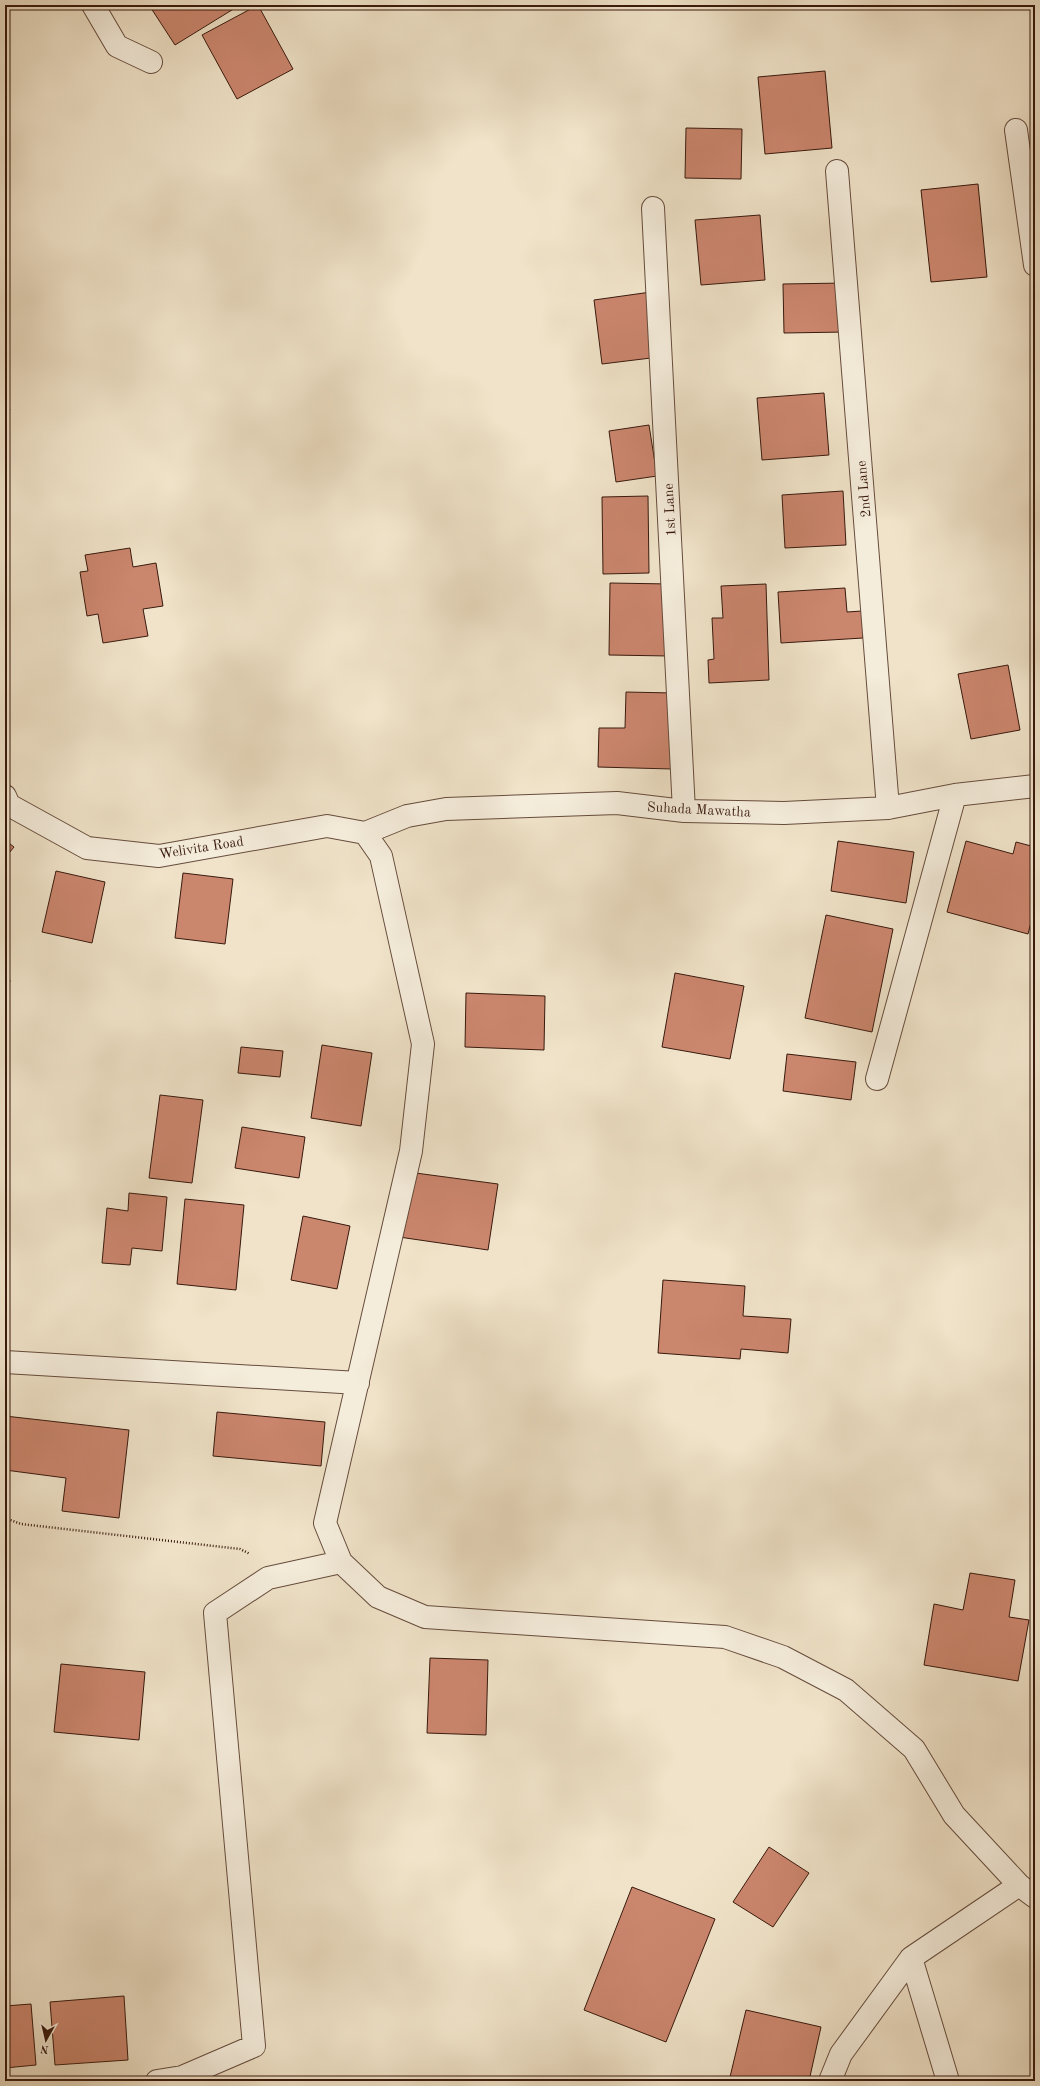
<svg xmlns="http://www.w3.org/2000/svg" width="1040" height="2086" font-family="'Old Standard TT',serif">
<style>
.building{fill:#cb866e;stroke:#38190d}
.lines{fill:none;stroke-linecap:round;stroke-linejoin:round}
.minor-casing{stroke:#664c3c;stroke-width:24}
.path{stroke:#38190d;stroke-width:2.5;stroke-dasharray:1 2;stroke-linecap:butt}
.minor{stroke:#f5eddc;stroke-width:22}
.labels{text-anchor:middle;stroke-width:3.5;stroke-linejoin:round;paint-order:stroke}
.street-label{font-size:14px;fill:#38190d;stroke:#f5eddc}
</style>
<rect width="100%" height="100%" fill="#f0e3c9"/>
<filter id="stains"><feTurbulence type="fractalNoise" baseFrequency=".005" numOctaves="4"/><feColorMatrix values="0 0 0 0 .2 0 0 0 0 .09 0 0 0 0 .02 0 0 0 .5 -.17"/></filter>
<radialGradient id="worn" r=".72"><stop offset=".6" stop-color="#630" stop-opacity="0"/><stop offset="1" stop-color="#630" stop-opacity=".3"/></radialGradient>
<!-- building -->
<path class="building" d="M149 5H240L175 45Z
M258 5 293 69 237 99 202 35Z
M825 71 832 148 765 154 758 77Z
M686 128 742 129 741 179 685 178Z
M978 184 987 277 931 282 921 190Z
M760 215 765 280 701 285 695 220Z
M844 283 845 332 784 333 783 284Z
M651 292 659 357 602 364 594 300Z
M824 393 829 455 762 460 757 398Z
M5 400 10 410 5 413Z
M649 425 657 476 616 482 609 431Z
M843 491 846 545 785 548 782 495Z
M648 496 649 573 603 574 602 497Z
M130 548 133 567 156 563 163 606 143 609 148 636 103 643 98 614 87 616 80 572 88 571 85 555Z
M610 583 670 584 669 656 609 655Z
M766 584 769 680 709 683 708 660 714 659 712 618H723L721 586Z
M845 588 847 612 862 611 863 638 781 643 778 592Z
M1008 665 1020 730 971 739 958 674Z
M626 692 673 693 672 769 598 767 599 728H625Z
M5 840 14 847 5 858Z
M838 841 914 852 906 903 831 891Z
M966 841 1013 854 1016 842 1035 847V907L1028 934 947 912Z
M56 871 105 882 92 943 42 932Z
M183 873 233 879 225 944 175 938Z
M826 915 893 929 872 1032 805 1018Z
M675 973 744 986 730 1059 662 1047Z
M5 979 10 980 5 1009Z
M466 993 545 996 544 1050 465 1047Z
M322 1045 372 1053 361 1126 311 1118Z
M241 1047 283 1051 280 1077 238 1073Z
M787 1054 856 1062 851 1100 783 1091Z
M160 1095 203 1100 192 1183 149 1178Z
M242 1127 305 1137 299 1178 235 1168Z
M408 1172 498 1184 488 1250 399 1237Z
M129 1193 167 1197 162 1251 132 1248 130 1265 102 1263 107 1208 128 1211Z
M185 1199 244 1205 236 1290 177 1284Z
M303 1216 350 1226 337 1289 291 1280Z
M663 1280 745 1286 743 1316 791 1319 788 1353 741 1349 740 1359 658 1353Z
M217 1412 325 1422 321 1466 213 1456Z
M5 1416 129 1430 119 1518 62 1511 66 1478 5 1470Z
M970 1573 1015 1580 1009 1617 1029 1620 1018 1681 924 1665 934 1604 963 1610Z
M430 1658 488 1660 486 1735 427 1733Z
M61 1664 145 1672 139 1740 54 1732Z
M769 1847 809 1873 773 1927 733 1902Z
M632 1887 715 1919 666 2042 584 2010Z
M124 1996 128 2060 55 2065 50 2002Z
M31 2004 36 2065 5 2068V2006Z
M746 2010 821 2027 809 2081H746L730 2077Z"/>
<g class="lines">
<!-- minor casing -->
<g class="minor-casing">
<path id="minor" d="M93 5 117 46 151 62
M1016 130 1035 265
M837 171 888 808
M653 208 684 811
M5 796 9 805 87 848 159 856 327 826 365 833
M365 833 381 856 423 1044 411 1151 325 1523 341 1562 378 1597 425 1617 725 1637 783 1657 846 1690 914 1749 954 1815 1019 1885 1035 1897
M365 833 407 816 446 809 617 803 684 811 784 813 888 808 955 795 1035 786
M877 1079 955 795
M5 1362 358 1383
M157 2081 182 2077 254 2046 215 1613 268 1578 341 1562
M830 2081 841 2054 911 1958
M948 2081 911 1958 1019 1885"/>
</g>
<!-- path -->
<path class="path" d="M5 1518 21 1524 240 1549 250 1554"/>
<!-- minor -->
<use href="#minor" class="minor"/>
</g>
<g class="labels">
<!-- street labels -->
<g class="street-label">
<text transform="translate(863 489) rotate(-95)" y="5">2nd Lane</text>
<text transform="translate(669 510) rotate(-93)" y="5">1st Lane</text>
<text transform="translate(699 809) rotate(3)" y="5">Suhada Mawatha</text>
<text transform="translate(201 847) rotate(-9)" y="5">Welivita Road</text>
</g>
</g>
<!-- margin -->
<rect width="1040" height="2086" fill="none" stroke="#f0e3c9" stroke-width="20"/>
<rect x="6" y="6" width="1028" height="2074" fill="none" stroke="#38190d" stroke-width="2"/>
<rect x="10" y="10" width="1020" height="2066" fill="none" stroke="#38190d"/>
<!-- north arrow -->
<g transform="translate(46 2040) rotate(188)" stroke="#f5eddc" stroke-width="3" paint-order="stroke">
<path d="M0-3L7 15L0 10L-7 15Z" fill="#38190d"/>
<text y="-6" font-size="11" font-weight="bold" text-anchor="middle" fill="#38190d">N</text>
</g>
<rect width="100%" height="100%" filter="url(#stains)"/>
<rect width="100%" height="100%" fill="url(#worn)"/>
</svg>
